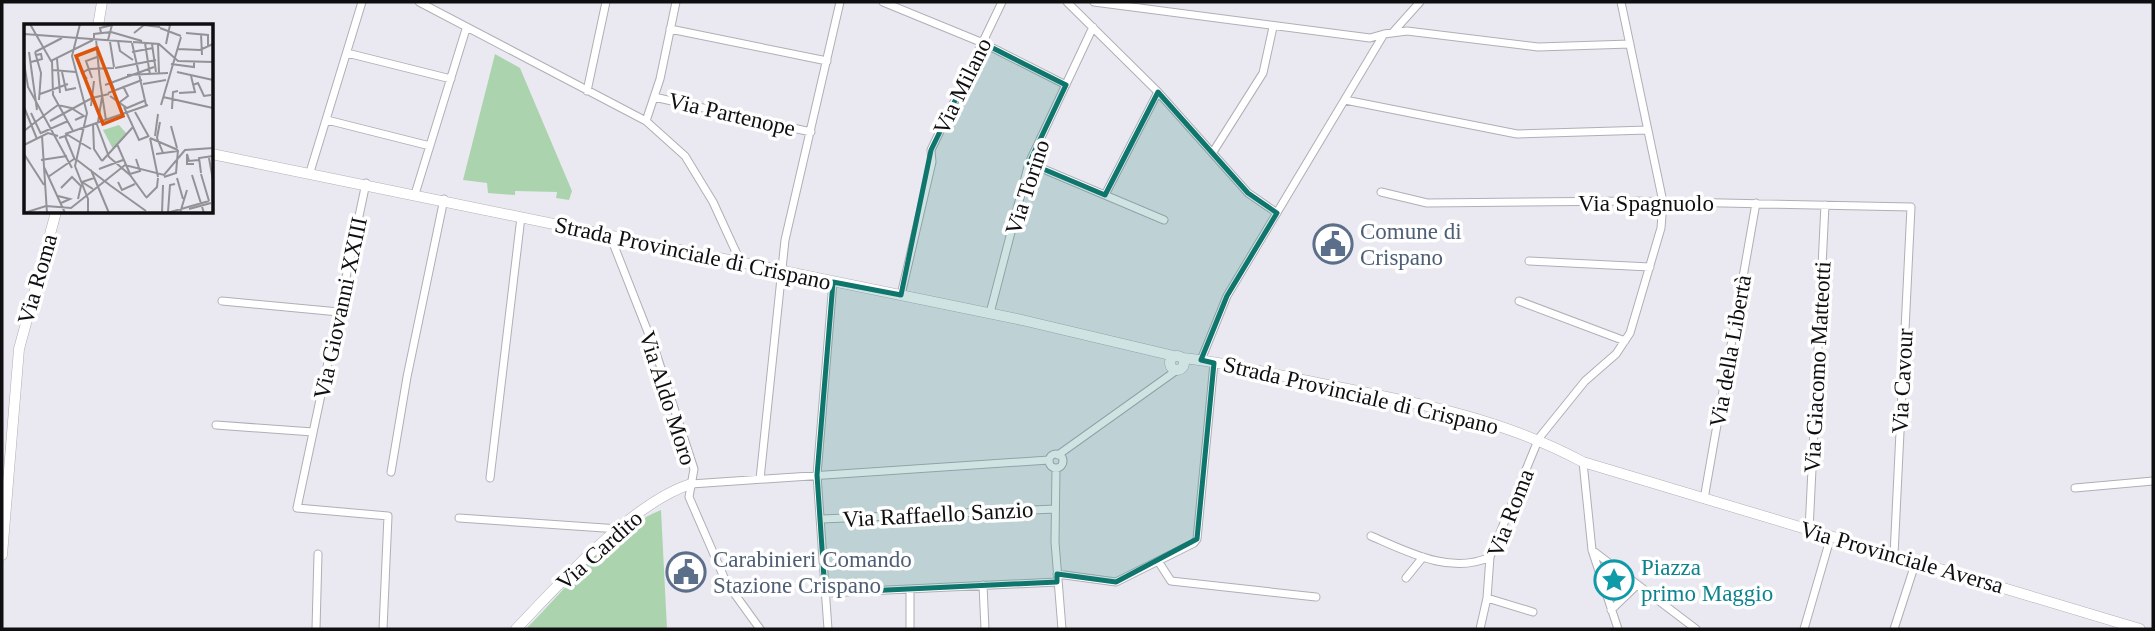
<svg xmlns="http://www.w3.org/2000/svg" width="2155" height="631" font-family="'Times New Roman',serif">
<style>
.green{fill:#abd4ae}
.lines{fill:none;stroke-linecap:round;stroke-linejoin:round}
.minor-casing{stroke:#afafb6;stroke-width:9}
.tertiary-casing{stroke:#afafb6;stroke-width:11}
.minor{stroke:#fff;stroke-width:7}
.tertiary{stroke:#fff;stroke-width:10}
.marked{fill:#0f766e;fill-opacity:0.2;stroke:#0f766e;stroke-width:5;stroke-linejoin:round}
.labels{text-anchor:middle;stroke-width:7;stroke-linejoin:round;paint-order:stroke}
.street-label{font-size:23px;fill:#0f0f11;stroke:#fff}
.service-label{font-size:23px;fill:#4e5e75;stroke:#fff;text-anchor:start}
.culture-label{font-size:23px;fill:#0d838f;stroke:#fff;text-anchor:start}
.inset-road{fill:none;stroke:#929297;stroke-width:2}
.view{fill:#dd550c;fill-opacity:0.15;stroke:#dd550c;stroke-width:3.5}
.inset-edge{fill:none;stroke:#0f0f11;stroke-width:3.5}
</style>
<rect width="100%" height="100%" fill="#eae9f1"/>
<!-- green -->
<path class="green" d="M495 54 520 68 572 191 569 200 556 198 557 192 515 191V195L488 193 487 183 463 180Z
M661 510 667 629H526C564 591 612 528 661 510Z"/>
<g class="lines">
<!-- minor casing -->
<g class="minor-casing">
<path id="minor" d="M419 2 646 121 685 156 713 202 741 263
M883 2 983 43 1066 85
M1067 2 1158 92 1248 193 1277 213
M1094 2 1370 38 1384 34
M670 29 827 61
M1394 31 1420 2
M347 53 451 79
M587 91 606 2
M654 97 811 132
M1345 100 1517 134 1648 130
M327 120 430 146
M646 121 660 79 676 2
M1213 152 1263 73 1273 27
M1029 163 1164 220
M310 172 362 2
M366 183 297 508 388 516 383 629
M1381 192 1427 203 1633 201 1911 207 1894 555
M415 194 466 29
M1105 195 1158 92
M611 238 655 350 694 469 689 497 726 582 760 629
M1529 261 1650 267
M901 295 932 162 931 150 1002 2
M222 301 339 312
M1519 301 1625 341
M990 313 1029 163 1093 27
M1201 360 1227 296 1384 34 1407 31 1538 47 1630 44
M216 425 313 432
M1049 461a7 7 0 1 1 14 0a7 7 0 1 1-14 0Z
M1058 455 1177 370
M1583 462 1592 550 1618 629
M1056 468 1055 542 1062 629
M391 472 407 377 444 199
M490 478 521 217
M760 479 785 240 840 2
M691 484 1049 460
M2075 488 2153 481
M1704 499 1756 203
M459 518 619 529
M822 519 1055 509
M1809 530 1825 205
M1371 536C1408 552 1451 575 1490 557
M1592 550 1696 629
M1158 561 1171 581 1316 597
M1057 574 1116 582 1194 543 1197 539 1214 363
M1406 578 1423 557
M983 585 985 629
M910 589V629
M825 593 1057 582
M1487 598 1533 612
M1611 610 1637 585
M316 629 318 554
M828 629 817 475 833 282
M1480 629 1487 598 1490 557 1539 438 1585 381 1616 354 1630 333 1661 228 1663 202 1621 2
M1804 629 1831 536
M1894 629 1916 561"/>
</g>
<!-- tertiary casing -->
<g class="tertiary-casing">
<path id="tertiary" d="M98 26 102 2
M212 154 1022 320 1174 356
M1170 363a7 7 0 1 1 14 0a7 7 0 1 1-14 0Z
M1182 358C1226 362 1270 374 1313 382 1408 401 1497 416 1583 462L2140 629
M2 555 19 349 56 212
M516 629C559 584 633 502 691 484"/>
</g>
<!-- minor -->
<use href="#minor" class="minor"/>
<!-- tertiary -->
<use href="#tertiary" class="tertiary"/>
</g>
<!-- marked area -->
<path class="marked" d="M983 43 1066 85 1029 163 1105 195 1158 92 1248 193 1277 213 1227 296 1201 360 1214 363 1197 539 1116 582 1057 574V582L825 593 817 475 833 282 901 295 931 150Z"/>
<!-- icons -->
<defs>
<g id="civic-ring" transform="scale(2.0125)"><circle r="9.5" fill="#fff" stroke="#5c6f8a" stroke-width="1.5"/><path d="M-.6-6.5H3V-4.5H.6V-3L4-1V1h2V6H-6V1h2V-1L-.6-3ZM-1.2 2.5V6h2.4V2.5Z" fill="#5c6f8a"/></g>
<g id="sight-ring" transform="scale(2.0125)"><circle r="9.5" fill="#fff" stroke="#0f9aa8" stroke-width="1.5"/><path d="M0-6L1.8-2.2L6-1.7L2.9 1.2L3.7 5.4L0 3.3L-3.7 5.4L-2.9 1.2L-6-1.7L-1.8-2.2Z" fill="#0f9aa8"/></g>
</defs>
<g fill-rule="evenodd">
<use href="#civic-ring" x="1333" y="244"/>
<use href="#civic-ring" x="686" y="572"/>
<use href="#sight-ring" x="1614" y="580"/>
</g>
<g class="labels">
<!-- street labels -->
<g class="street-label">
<text transform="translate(962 86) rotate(-64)" y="8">Via Milano</text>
<text transform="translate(732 114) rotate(13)" y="8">Via Partenope</text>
<text transform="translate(1027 187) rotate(-72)" y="8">Via Torino</text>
<text x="1646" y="211">Via Spagnuolo</text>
<text transform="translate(693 253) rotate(12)" y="8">Strada Provinciale di Crispano</text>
<text transform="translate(37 279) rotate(-74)" y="8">Via Roma</text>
<text transform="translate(340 308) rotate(-78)" y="8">Via Giovanni XXIII</text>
<text transform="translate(1730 351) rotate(-80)" y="8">Via della Libertà</text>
<text transform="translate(1817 367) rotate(-87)" y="8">Via Giacomo Matteotti</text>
<text transform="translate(1902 381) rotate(-87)" y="8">Via Cavour</text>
<text transform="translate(1361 395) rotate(13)" y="8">Strada Provinciale di Crispano</text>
<text transform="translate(668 398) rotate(72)" y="8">Via Aldo Moro</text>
<text transform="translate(1510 513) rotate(-69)" y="8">Via Roma</text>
<text transform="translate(938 514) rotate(-3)" y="8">Via Raffaello Sanzio</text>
<text transform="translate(599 550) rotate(-42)" y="8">Via Cardito</text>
<text transform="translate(1902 557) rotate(16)" y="8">Via Provinciale Aversa</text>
</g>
<!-- service labels -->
<g class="service-label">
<text x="1360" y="239">Comune di<tspan x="1360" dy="26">Crispano</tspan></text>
<text x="713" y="567">Carabinieri Comando<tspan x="713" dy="26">Stazione Crispano</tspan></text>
</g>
<!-- culture labels -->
<g class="culture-label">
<text x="1641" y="575">Piazza<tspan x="1641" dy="26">primo Maggio</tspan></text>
</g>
</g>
<!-- overview -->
<g transform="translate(24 24)">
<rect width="189" height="189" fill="#eae9f1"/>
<path d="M95 101 103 110 89 125 79 106Z" fill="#abd4ae"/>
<path class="inset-road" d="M6 0 27 37 69 16M56 0 48 32 63 89 51 142 64 175V189M142 0 146 1 142 20M136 4 157 12M87 8 118 17M77 9 76 4 88 1 84 16M110 9 120 1 136 3M162 9 184 11V22M0 10 108 18M177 10 178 31M70 14V10L87 8M72 15 76 58M94 17 96 27 109 36M86 18 90 43M109 18 135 20 154 37 189 38M108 19 122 81M121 19 126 51M128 20 132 48M134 20 135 49M154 25 176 26 189 20M5 28 13 86M11 28 17 49 15 76M11 28 38 14M108 28 129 24M33 35 36 69M28 37 29 71 49 107M7 38 18 35 17 30 12 31M0 39 4 63 48 144M147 40 170 43V38M91 44 132 36M82 45 90 65M28 46 52 48M38 48 42 66 52 64M153 48 189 56M103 51 144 49M68 54 62 37 73 33M63 55 58 49 65 45 90 44M76 58 82 96M119 60 142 56M81 61 130 43M169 61 174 59 180 72 187 71M84 69 118 56M155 69 171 68 167 52M16 70 44 60M86 72 103 84 122 76M139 73 189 84M96 78 104 72 99 62M137 81 157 13M67 82 70 57M0 83 13 115M100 83 115 116 125 112M148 85 149 68 154 67M27 86 34 81 47 84 60 92 51 96M111 88 125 113M7 89 17 110M26 97 68 74 85 70M72 98 85 133 106 151 122 173M74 98 78 73M136 98 133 114 139 129M69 100 70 125 78 137M147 102 153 124M0 107 27 86M17 109 44 97M41 110 124 81M18 112 23 189M41 112 51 136M131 112 134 90M35 114 44 111 67 125M126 114 154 126M126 114 134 153M93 120 106 150M0 121 24 109 34 112M0 130 20 161M132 130 154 127M185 134 189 156M17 136 43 132M53 136 87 162M78 137 109 103M170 140H163V130L165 137 175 136M20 143 41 189M75 145 99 136M67 146 85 189M177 149 175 134 189 132M106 150 116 147 112 135M177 150 185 177M168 151 180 189M24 153 50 135M140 153 152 149 154 126M153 154 159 175M94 158 98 166 111 160M87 162 122 187M37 164 48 153 57 162 54 175M69 165 58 158 70 154M34 172 46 175 37 179M122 174 133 163 134 154M165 185 187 179M144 188 146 161 151 160M0 189 22 182 47 184 101 141 140 151 161 126 189 124M138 189 139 161M143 189 185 177M156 189 163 166"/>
<path class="view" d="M73 24 99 92 79 100 52 32Z"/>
<rect width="189" height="189" class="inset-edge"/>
</g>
<!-- border -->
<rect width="2155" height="631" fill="none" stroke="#0f0f11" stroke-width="7"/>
</svg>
